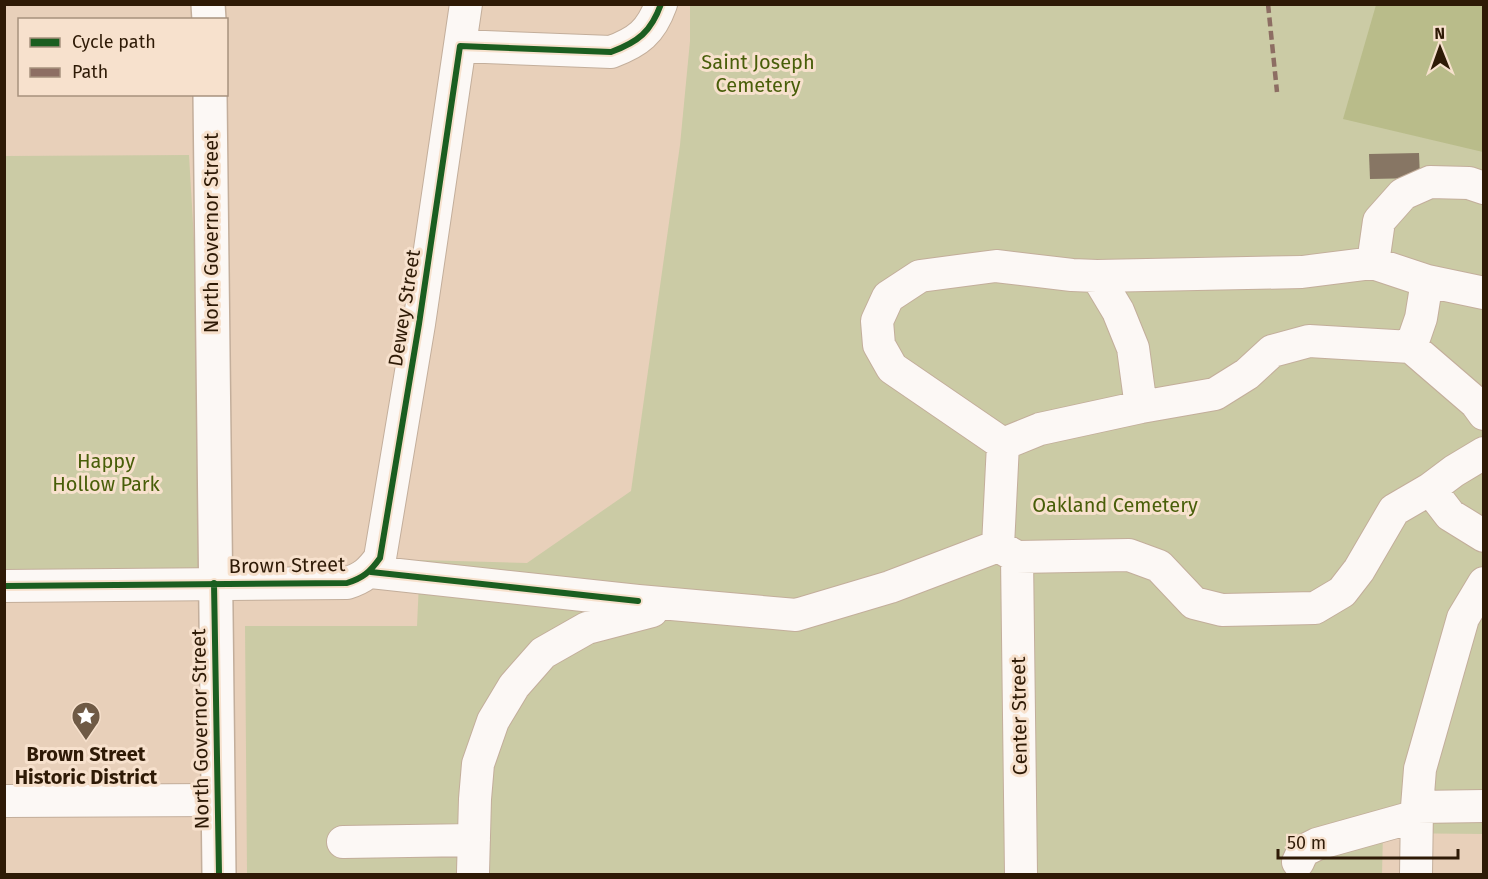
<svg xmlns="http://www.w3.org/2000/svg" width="1488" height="879" font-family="'Fira Sans',sans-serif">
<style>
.green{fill:#cbcba5}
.forest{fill:#b9bc8a}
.building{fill:#877664}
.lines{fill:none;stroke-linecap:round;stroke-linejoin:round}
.minor-casing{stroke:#c3ae9b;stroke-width:34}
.major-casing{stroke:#c3ae9b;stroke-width:36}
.minor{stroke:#fcf8f5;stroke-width:32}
.major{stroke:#fcf8f5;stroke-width:33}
.quiet{stroke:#8d6e63;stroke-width:4.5;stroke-dasharray:9 4.5;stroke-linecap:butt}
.cycleway-casing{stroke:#f7e1cd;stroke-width:10}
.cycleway{stroke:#1b5e20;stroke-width:6}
.labels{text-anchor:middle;stroke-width:6;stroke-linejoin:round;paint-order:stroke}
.park-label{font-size:20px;fill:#485e09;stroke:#f7e1cd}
.street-label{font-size:20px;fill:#2e1a06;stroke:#f7e1cd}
.poi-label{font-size:20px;font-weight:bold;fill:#2e1a06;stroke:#f7e1cd}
</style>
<rect width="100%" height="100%" fill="#e8d0ba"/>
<!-- green -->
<path class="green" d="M690 5H1483V834L1383 833 1382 874H247L245 626H417L420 560 527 563 631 491 680 145 690 41Z
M189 155 214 583 5 576V156Z"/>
<!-- forest -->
<path class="forest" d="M1376 5H1483V152L1343 119Z"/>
<!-- building -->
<path class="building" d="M1419 153 1420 178 1370 179 1369 154Z"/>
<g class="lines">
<!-- minor casing -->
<g class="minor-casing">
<path id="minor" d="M460 46 611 52C638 42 651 32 661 4
M1373 263 1379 221 1403 194 1430 182 1469 183 1484 188
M1097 276 1118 311 1133 348 1141 407
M1411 347 1476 403 1484 414
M1003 444 892 368 879 345 877 321 888 297 920 276 996 266 1072 275 1097 276 1302 272 1373 263 1427 281 1484 293
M1003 444 1040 429 1141 407 1215 394 1247 374 1272 351 1309 341 1411 347 1421 318 1427 281
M1430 489 1450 515 1484 536
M998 546 1017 557 1129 555 1159 566 1194 603 1222 610 1315 608 1342 592 1359 570 1394 510 1430 489 1454 471 1484 453
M1017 557 1021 874
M371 572 638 601 796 615 890 587 998 546 1003 444
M4 586 347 583C363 578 370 572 380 558L419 324 466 4
M4 801 218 800
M1417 807 1484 806
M343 842 474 840
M1298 862 1303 851 1317 844 1417 816
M473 872 475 799 478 764 493 721 514 686 543 653 587 628 652 611
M1416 874 1417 807 1420 769 1463 618 1484 583"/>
</g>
<!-- major casing -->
<g class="major-casing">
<path id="major" d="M208 4 209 20
M210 94 219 874"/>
</g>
<!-- minor -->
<use href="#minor" class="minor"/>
<!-- major -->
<use href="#major" class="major"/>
<!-- quiet -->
<path class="quiet" d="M1268 4 1277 92"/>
<!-- cycleway casing -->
<g class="cycleway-casing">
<path id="cycleway" d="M371 572 638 601
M214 583 219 874
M4 586 347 583C363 578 370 572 380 558L419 324 460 46 611 52C638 42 651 32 661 4"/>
</g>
<!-- cycleway -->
<use href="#cycleway" class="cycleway"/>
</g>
<!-- icons -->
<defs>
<g id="sight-pin" transform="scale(1.5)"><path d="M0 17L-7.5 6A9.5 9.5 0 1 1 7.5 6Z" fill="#6f5a45" stroke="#f7e1cd"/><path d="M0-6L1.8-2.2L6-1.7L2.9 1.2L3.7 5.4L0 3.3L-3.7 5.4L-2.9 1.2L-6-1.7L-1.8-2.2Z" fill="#fff"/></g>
</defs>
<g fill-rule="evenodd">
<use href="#sight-pin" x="86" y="716"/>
</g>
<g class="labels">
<!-- park labels -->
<g class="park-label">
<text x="758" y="69">Saint Joseph<tspan x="758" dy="23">Cemetery</tspan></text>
<text x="106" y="468">Happy<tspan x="106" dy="23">Hollow Park</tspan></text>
<text x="1115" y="512">Oakland Cemetery</text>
</g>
<!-- street labels -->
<g class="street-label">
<text transform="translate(211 233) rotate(-90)" y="7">North Governor Street</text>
<text transform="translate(404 308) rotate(-81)" y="7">Dewey Street</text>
<text transform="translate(287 565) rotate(-1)" y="7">Brown Street</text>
<text transform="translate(1019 716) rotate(-91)" y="7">Center Street</text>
<text transform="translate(200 729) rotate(-91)" y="7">North Governor Street</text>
</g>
<!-- poi labels -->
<g class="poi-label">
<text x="86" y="761">Brown Street<tspan x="86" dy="23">Historic District</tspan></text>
</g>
</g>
<!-- border -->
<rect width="1488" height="879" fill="none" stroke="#2e1a06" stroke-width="12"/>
<!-- legend -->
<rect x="18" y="18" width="210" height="78" fill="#f7e1cd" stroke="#a7917d" stroke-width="1.5"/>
<rect x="30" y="38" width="30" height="9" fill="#1b5e20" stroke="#a7917d" stroke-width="1.5"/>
<text x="72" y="48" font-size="18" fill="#2e1a06">Cycle path</text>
<rect x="30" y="68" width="30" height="9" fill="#8d6e63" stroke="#a7917d" stroke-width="1.5"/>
<text x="72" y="78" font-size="18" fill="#2e1a06">Path</text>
<!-- north arrow -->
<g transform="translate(1440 48) rotate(359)" stroke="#f7e1cd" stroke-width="4.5" paint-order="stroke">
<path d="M0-4.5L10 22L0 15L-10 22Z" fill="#2e1a06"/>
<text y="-9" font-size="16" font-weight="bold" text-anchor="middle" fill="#2e1a06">N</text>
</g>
<!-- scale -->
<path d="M1278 849v9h180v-9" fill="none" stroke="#2e1a06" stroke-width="3"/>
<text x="1287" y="849" font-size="18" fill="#2e1a06" stroke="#f7e1cd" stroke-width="4.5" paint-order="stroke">50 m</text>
</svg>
